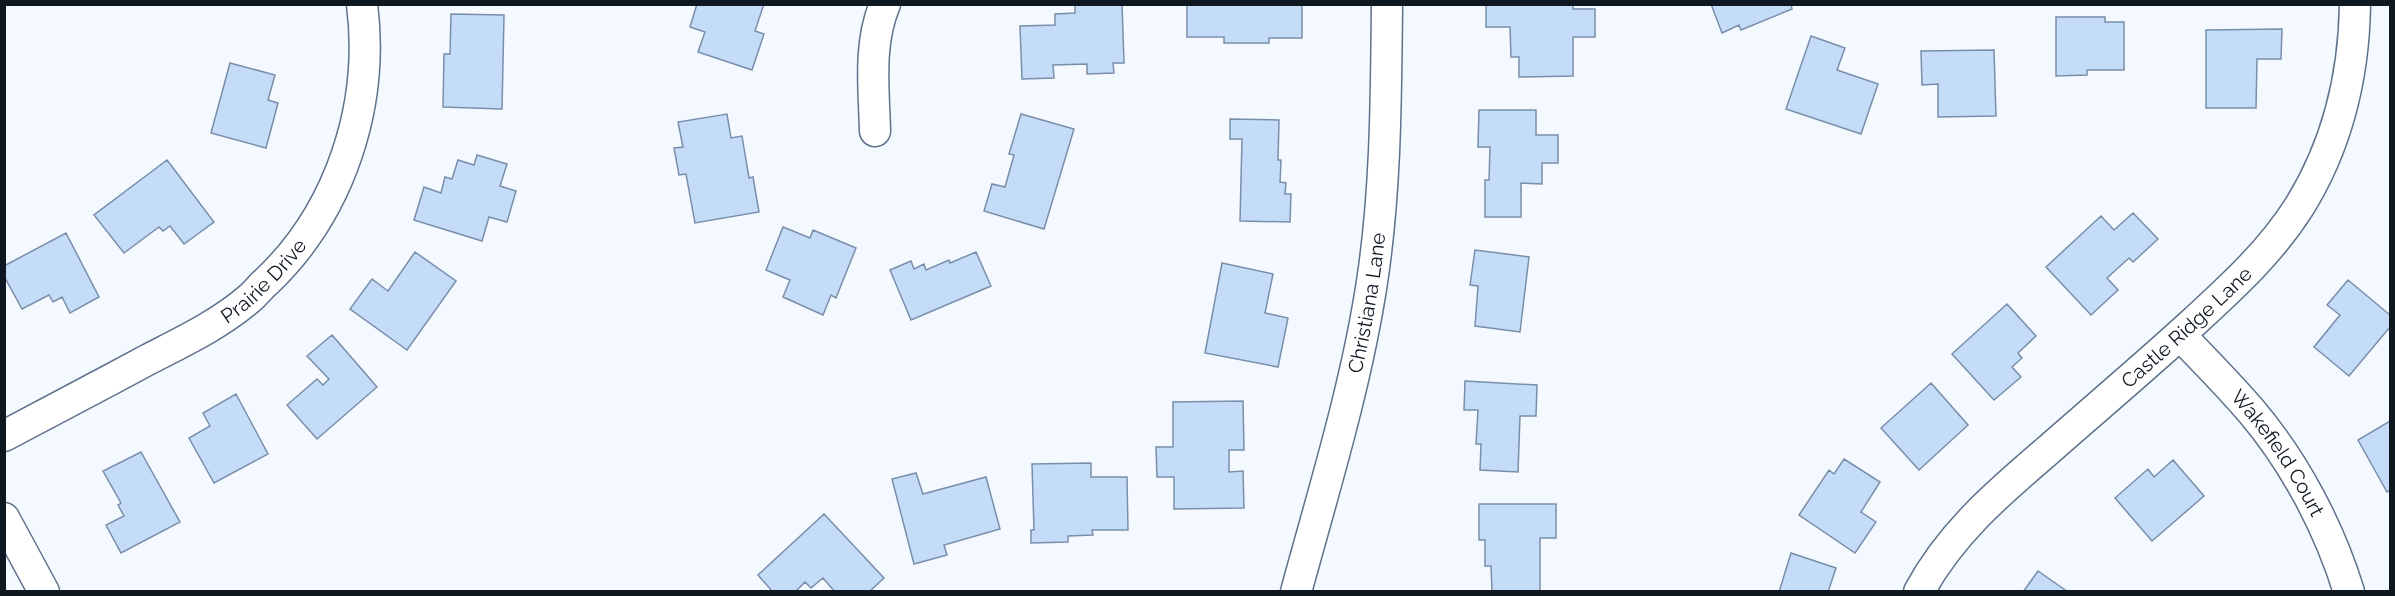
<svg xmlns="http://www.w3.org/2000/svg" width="2395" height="596" font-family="Raleway,sans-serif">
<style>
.building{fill:#c5dcf9;stroke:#798ea9;stroke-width:1.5}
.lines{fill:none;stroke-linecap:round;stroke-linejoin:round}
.street-casing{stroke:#5e728c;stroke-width:33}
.street{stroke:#fff;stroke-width:30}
.labels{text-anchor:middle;stroke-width:4.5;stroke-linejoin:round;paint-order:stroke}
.street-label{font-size:20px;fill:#0f1721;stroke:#fff}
</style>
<rect width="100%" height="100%" fill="#f4f9ff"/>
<!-- building -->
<path class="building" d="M697 4H764L755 31 764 34 752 70 698 52 705 32 690 27Z
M1075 4H1122L1124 63H1113L1114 73 1087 74V64L1053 65 1054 78 1022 79 1020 26 1055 25V14L1075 13Z
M1187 4H1302V38H1269V43H1224V37H1187Z
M1486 4H1573V9H1595V37H1573V76L1519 77V57H1511L1510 27H1486Z
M1711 4H1791L1792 9 1741 30 1739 25 1722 33Z
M451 14 504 15 502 109 443 107 444 54H450Z
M2056 17H2105V22H2124V70H2087V75L2056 76Z
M2282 29 2281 59H2257L2256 108H2206V30Z
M1811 36 1845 48 1837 70 1878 84 1861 134 1786 109Z
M1994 50 1996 116 1938 117V84L1922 85 1921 51Z
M230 63 275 75 268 100 278 103 266 148 211 133Z
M1479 110H1536V135H1558V163H1542V184L1521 183V217H1485V180H1489L1490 147H1478Z
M727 114 731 138 742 136 749 178 753 177 759 212 695 223 686 174 679 175 674 148 683 147 678 122Z
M1021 114 1074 129 1044 229 984 211 992 184 1005 187 1014 155 1009 154Z
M1230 119 1279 120 1278 160H1281L1280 182 1286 183 1285 194H1291L1290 222 1240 221 1242 139H1230Z
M477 155 507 164 500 186 516 191 507 222 489 217 482 241 414 220 424 187 441 193 445 177 452 179 458 160 474 165Z
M167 160 214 222 184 244 170 226 163 231 159 227 124 253 94 215Z
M2133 213 2158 239 2133 262 2129 258 2107 278 2118 290 2091 315 2046 267 2101 216 2114 230Z
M783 227 810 238 813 230 856 248 836 298 831 295 823 315 783 297 790 280 766 270Z
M66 233 99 297 70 313 62 297 53 302 49 295 22 309 4 276V266Z
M1475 250 1529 257 1520 332 1475 326 1478 286 1470 285Z
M415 252 456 281 407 350 350 309 372 279 388 291Z
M976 252 991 286 911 320 890 270 911 261 914 269 924 264 926 270 949 260 950 263Z
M1222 263 1273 274 1265 313 1288 318 1278 367 1205 353Z
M2348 280 2390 315V327L2349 376 2314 347 2340 315 2327 305Z
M2007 304 2036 336 2018 353 2022 358 2012 367 2021 377 1994 400 1952 354Z
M332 335 377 387 317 439 287 405 317 379 323 385 329 379 307 356Z
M1465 381 1537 385 1536 416H1520L1518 472 1480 470 1481 444H1476L1478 410H1464Z
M1931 383 1968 425 1919 470 1881 428Z
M236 394 268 454 214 483 189 438 210 426 203 413Z
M1243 401 1244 450H1229V472L1243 471 1244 508 1174 509V477H1157L1156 447H1173V402Z
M2390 421V490L2387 492 2358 440Z
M141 452 180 522 121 553 106 525 124 516 118 505 121 503 103 471Z
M1844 459 1880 482 1861 512 1876 522 1855 553 1799 515 1829 470 1834 474Z
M2173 460 2204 496 2152 541 2115 498 2148 469 2154 477Z
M1091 463V477H1127L1128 530H1092L1093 535 1068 536V542L1031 543V530H1034L1032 464Z
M916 473 923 494 986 477 1000 529 944 545 947 555 914 564 892 479Z
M1479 504H1556V538H1540V592H1492L1491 566H1485V540H1479Z
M824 514 884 578 869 592H835L823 578 811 588 805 582 795 592H773L758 575Z
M1791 553 1836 568 1828 592H1779Z
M2038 571 2068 592H2023Z"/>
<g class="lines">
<!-- street casing -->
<g class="street-casing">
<g id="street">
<path d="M875 131C874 90 868 44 885 4"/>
<path id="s1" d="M2180 335C2204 360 2229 385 2252 412 2295 463 2329 527 2349 592"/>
<path id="s2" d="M4 436C53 410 101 385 149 359 184 341 220 324 250 298 256 293 260 287 266 282 340 212 375 106 362 4"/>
<path d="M4 518 44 592"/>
<path id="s3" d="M1296 592C1324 489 1356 387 1372 282 1386 190 1386 97 1387 4"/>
<path id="s4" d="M1919 592C1950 534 1997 494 2046 452 2096 408 2147 365 2196 320 2234 285 2271 251 2299 207 2337 146 2354 76 2355 4"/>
</g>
</g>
<!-- street -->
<use href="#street" class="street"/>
</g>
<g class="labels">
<!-- street labels -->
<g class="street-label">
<text dy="7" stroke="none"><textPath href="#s2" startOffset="304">Prairie Drive</textPath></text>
<text dy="7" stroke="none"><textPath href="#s3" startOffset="298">Christiana Lane</textPath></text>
<text dy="7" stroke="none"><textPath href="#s4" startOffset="378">Castle Ridge Lane</textPath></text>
<text dy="7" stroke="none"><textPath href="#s1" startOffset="154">Wakefield Court</textPath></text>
</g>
</g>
<!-- border -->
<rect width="2395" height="596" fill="none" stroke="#0f1721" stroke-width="12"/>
</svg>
